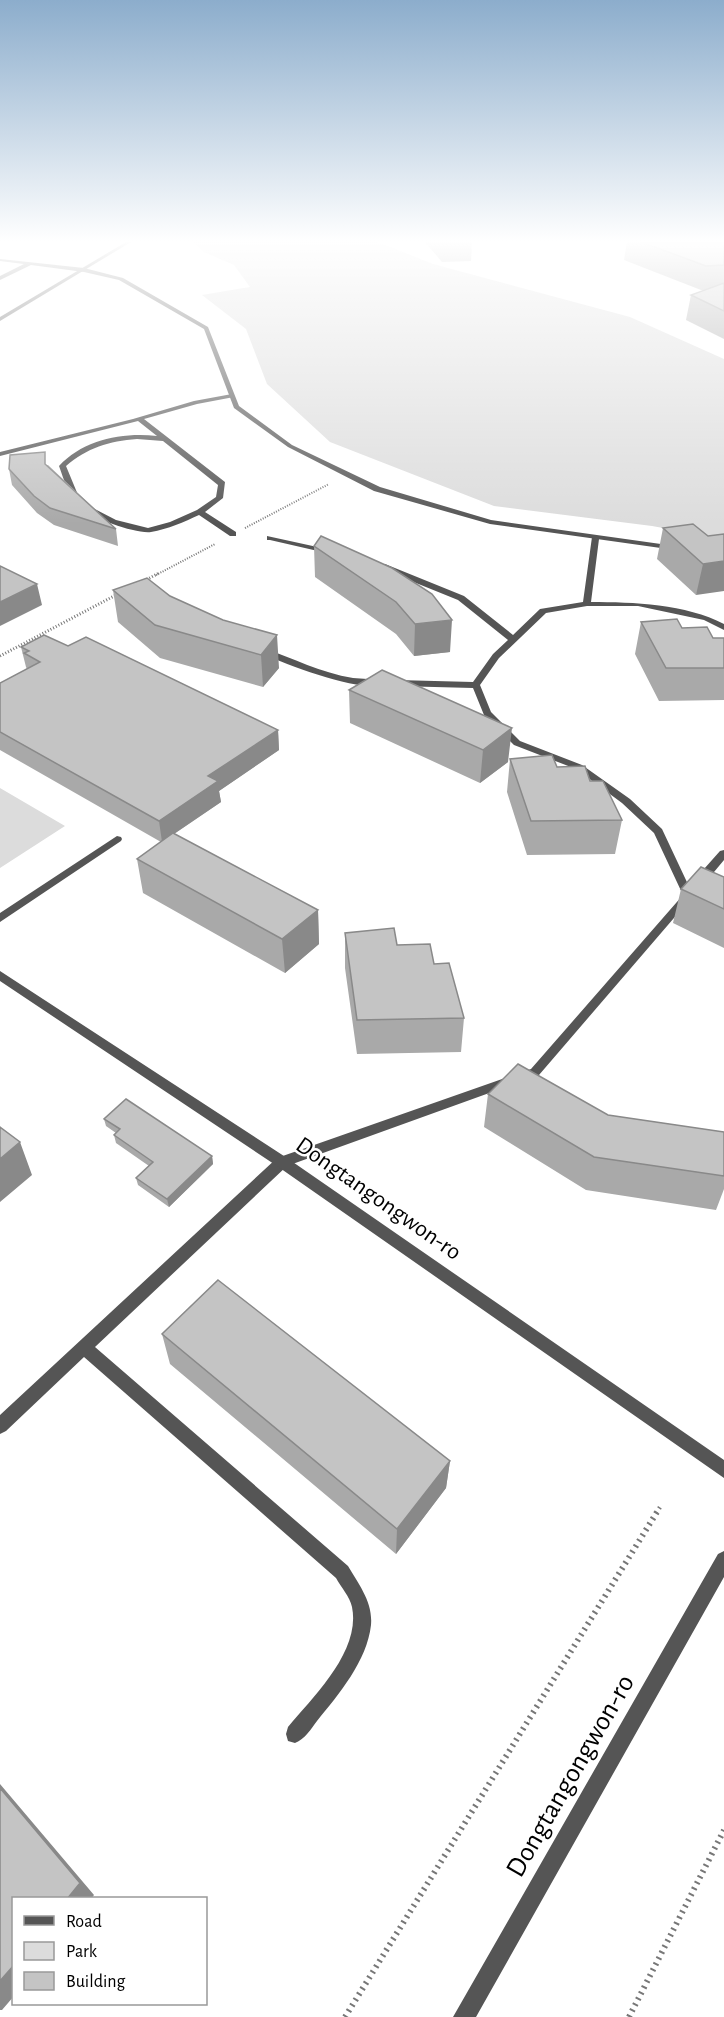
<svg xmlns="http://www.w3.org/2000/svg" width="724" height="2017" font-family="'Alegreya Sans',sans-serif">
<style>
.green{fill:#dcdcdc}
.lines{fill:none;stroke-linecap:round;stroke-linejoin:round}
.path-far3{stroke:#777;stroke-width:2;stroke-dasharray:1 1.5;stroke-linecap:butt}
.path-far2{stroke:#777;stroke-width:3;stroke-dasharray:1 2;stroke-linecap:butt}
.path-far1{stroke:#777;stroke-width:4.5;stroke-dasharray:1.5 4;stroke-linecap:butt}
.path{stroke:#777;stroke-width:6;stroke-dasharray:2 4.5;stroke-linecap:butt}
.service{fill:#555;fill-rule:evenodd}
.minor{fill:#555;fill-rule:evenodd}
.tertiary{fill:#555;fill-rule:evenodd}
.wall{fill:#a9a9a9}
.shaded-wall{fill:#898989}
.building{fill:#c4c4c4;stroke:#898989;stroke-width:1.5}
.labels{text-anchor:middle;stroke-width:5;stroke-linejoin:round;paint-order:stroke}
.street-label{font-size:24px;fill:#000;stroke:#fff}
.near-street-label{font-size:28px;fill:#000;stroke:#fff}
</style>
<rect width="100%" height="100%" fill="#fff"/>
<!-- green -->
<path class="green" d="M194 242H378L433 264 630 317 724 359V539L652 526 494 506 330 442 267 384 246 329 202 295 250 287 234 265 204 252Z
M0 788 65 826 0 868Z"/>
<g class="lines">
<!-- path-far3 -->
<path class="path-far3" d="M245 528 329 484
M156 575 215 544"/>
<!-- path-far2 -->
<path class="path-far2" d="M144 581 159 573
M0 656 116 595"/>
<!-- path-far1 -->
<path class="path-far1" d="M656 1513 660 1507"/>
<!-- path -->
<path class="path" d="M345 2017 657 1512
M629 2017 724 1830"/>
<!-- service -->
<path class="service" d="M232 394 234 395V397L197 404 144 419 225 482 223 498 205 512 236 532V536H230L199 515C184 522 168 529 151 532 135 534 92 518 80 507 69 497 64 480 59 466 83 440 122 432 157 436L138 421 0 456V452L133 419 194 401ZM137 439 163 441 218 485 216 497 197 510 170 522 148 528 116 520 87 505 78 495 66 466C87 448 109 441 137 439Z
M267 536 331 550 335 552 331 554 270 540H267Z
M592 537 599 539 591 602C633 602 686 604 724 624V630L704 620 638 606H587L546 613 499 658 480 685 491 712 520 741 582 765 630 799 662 829 693 895 692 897 539 1075 287 1166 95 1347 348 1566C359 1585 373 1602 371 1625 367 1661 339 1694 317 1721 311 1729 305 1739 295 1743L288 1741 286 1734 288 1727C314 1696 361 1651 352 1607 350 1597 341 1587 336 1578L84 1357 6 1431 0 1434V1415L277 1158 531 1069 683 895 654 833 622 803 576 769 514 745 484 715 473 688 396 686 392 683 396 680 473 682 493 654 508 640 458 600 379 568V564H385L464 596 513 635 540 609 583 602Z
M263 648C293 658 321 673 353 678 362 679 374 678 380 683 363 695 281 662 260 653V649Z
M117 836 121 837 122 839 121 841 0 922V913Z
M724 850V860L704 884H696L695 881 696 878 720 851Z"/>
<!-- minor -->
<path class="minor" d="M0 259 84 268 123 278 208 327 239 406 292 445 380 487 491 520 675 546 679 548 675 550 490 524 374 491 288 447 234 408 204 329 119 280 84 272 31 265 0 280V276L24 264 0 261Z
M0 971 287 1158 724 1460V1478L277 1166 0 981Z"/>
<!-- tertiary -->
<path class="tertiary" d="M126 242H131L0 321V317Z
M724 1551V1577L476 2017H453L718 1554Z"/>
</g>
<!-- wall -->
<path class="wall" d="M425 242H472L471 261 442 262Z
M627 242H724V339L686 320 691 295 706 290H701L624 260Z
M48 465 116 529 118 546 54 525 37 513 12 485 9 469Z
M663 528 708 536 724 534 696 595 657 559Z
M314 546 432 594 450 652 414 656 396 634 315 577Z
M113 590 170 596 223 620 279 668 263 687 160 658 118 622Z
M641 622 682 628 713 638H724V700L659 701 635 654Z
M68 646 278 730 279 750 219 791 221 802 174 834 318 910 319 944 285 973 143 893 137 859 161 842 0 750V683L27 669 26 667 21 647Z
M382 670 508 762 480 783 350 723 349 690Z
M510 759 557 767 590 781 622 820 615 854 527 855 507 792Z
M724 877V948L673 923 681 889Z
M345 933 434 964 464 1018 461 1052 357 1054 345 968Z
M488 1094 608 1115 724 1132V1189L716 1210 586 1190 484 1127Z
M104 1119 212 1156 213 1164 169 1207 138 1185 136 1178 149 1166 116 1143 114 1135 116 1133 106 1126Z
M162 1334 450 1461 446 1488 396 1554 170 1364Z"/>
<!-- shaded-wall -->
<path class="shaded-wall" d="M724 561V591L696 595 703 564Z
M37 584 42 605 0 626V602Z
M452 620 450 652 414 656 415 624Z
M277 635 279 668 263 687 261 655Z
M512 728 508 762 480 783 483 750Z
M278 730 279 750 219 791 221 802 162 842 159 821 208 776Z
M318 910 319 944 285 973 282 939Z
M20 1142 32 1175 0 1202V1159Z
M212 1156 213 1164 169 1207 167 1199Z
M450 1461 446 1488 396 1554 397 1529Z
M0 1784 94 1895 91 1899H67L0 1788Z
M14 1965V1996L2 2010H0V1981Z"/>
<!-- building -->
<path class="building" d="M641 242H724V265L706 266Z
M724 283V311L691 295Z
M45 452V464L116 529 50 508 34 496 9 469 10 455Z
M693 524 708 536 724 534V561L703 564 663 528Z
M321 536 392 568 432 594 452 620 415 624 396 602 314 546Z
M0 566 37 584 0 602Z
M147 578 170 596 223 620 277 635 261 655 155 625 113 590Z
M677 619 682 628 707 627 713 638H724V668H666L641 622Z
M44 635 68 646 86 637 278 730 208 776 218 781 159 821 0 732V683L40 662 24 653 29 651 21 647Z
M382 670 512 728 483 750 349 690Z
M552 755 557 767 585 766 590 781H603L622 820 531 821 510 759Z
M173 833 318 910 282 939 137 859Z
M701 867 724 877V909L681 889Z
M394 928 397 945 430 944 434 964 449 963 464 1018 357 1020 345 933Z
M518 1064 608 1115 724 1132V1176L594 1157 488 1094Z
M126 1099 212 1156 167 1199 136 1178 153 1162 114 1135 120 1129 104 1119Z
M0 1127 20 1142 0 1159Z
M218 1280 450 1461 397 1529 162 1334Z
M0 1788 80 1883 67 1899H14V1965L0 1981Z"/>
<!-- sky -->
<linearGradient id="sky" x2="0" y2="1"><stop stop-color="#8cadcc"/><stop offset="0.46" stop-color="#fff"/><stop offset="1" stop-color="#fff" stop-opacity="0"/></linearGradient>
<rect width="724" height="524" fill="url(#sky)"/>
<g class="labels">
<!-- street labels -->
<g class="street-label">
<text transform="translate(379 1198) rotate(35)" y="8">Dongtangongwon-ro</text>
</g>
<!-- near-street labels -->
<g class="near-street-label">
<text transform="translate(569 1775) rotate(-60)" y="10">Dongtangongwon-ro</text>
</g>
</g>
<!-- legend -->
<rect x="12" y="1897" width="195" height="108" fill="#ffffff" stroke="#999999" stroke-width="1.5"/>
<rect x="24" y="1916" width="30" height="9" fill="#555555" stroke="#999999" stroke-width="1.5"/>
<text x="66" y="1927" font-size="18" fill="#000000">Road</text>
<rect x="24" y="1942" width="30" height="18" fill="#dcdcdc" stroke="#999999" stroke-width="1.5"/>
<text x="66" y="1957" font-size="18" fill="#000000">Park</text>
<rect x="24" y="1972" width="30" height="18" fill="#c4c4c4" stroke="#999999" stroke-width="1.5"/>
<text x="66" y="1987" font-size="18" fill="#000000">Building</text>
</svg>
